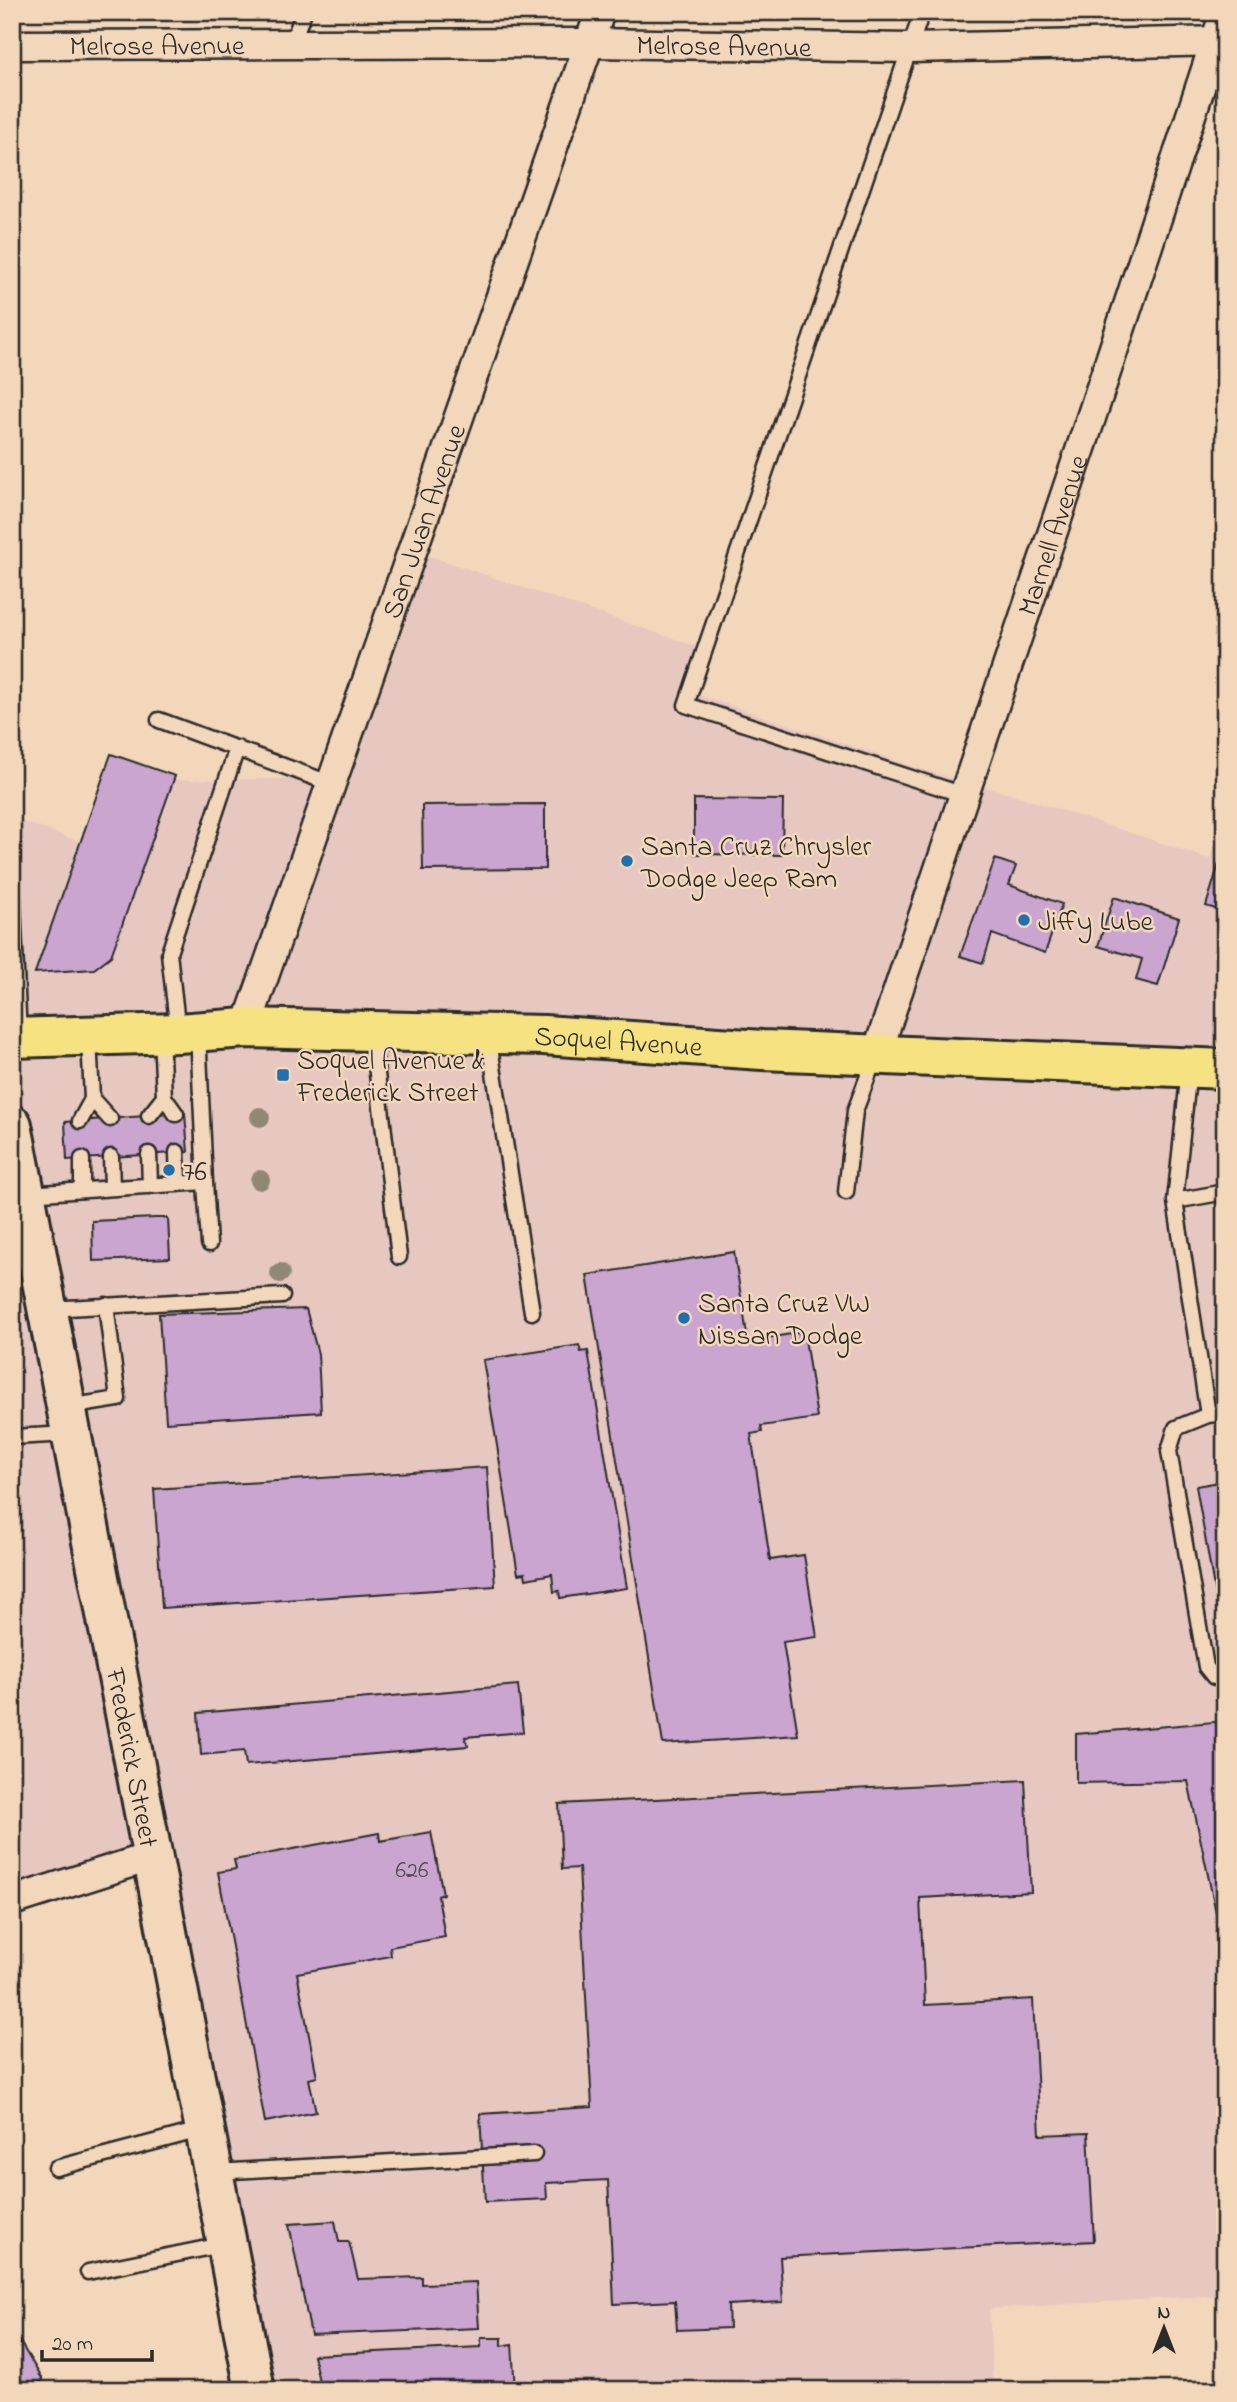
<svg xmlns="http://www.w3.org/2000/svg" width="1237" height="2402" font-family="'Indie Flower',sans-serif">
<style>
.built{fill:#e6c8c0}
.building{fill:#c9a5cf;stroke:#2b2b2b;stroke-width:2}
.lines{fill:none;stroke-linecap:round;stroke-linejoin:round}
.lane-casing{stroke:#2b2b2b;stroke-width:19}
.street-casing{stroke:#2b2b2b;stroke-width:33}
.secondary-casing{stroke:#2b2b2b;stroke-width:44}
.primary-casing{stroke:#2b2b2b;stroke-width:44}
.lane{stroke:#f3d7ba;stroke-width:14}
.street{stroke:#f3d7ba;stroke-width:28}
.secondary{stroke:#f3d7ba;stroke-width:38}
.primary{stroke:#f7e281;stroke-width:38}
.tree{fill:#918774}
.poi-dot{fill:#1f6fb2;stroke:#f3d7ba;stroke-width:2.5}
.labels{text-anchor:middle;stroke-width:5;stroke-linejoin:round;paint-order:stroke}
.number-label{font-size:24px;fill:#524a54}
.street-label{font-size:28px;fill:#2b2b2b;stroke:#f3d7ba}
.poi-label{font-size:28px;fill:#2b2b2b;stroke:#f3d7ba;text-anchor:start}
</style>
<rect width="100%" height="100%" fill="#f3d7ba"/>
<filter id="ink" filterUnits="userSpaceOnUse"><feTurbulence type="fractalNoise" baseFrequency=".0143" numOctaves="2"/><feDisplacementMap in="SourceGraphic" scale="14" xChannelSelector="R" yChannelSelector="G"/><feConvolveMatrix kernelMatrix="1 2 1 2 8 2 1 2 1" color-interpolation-filters="sRGB"/></filter>
<g filter="url(#ink)">
<!-- built -->
<path class="built" d="M418 552 713 652 699 695 927 771 1024 798 1210 859 1225 816V2295L989 2309 993 2390H251L154 1862 12 1906V818L94 846 117 781 338 778Z"/>
<!-- building -->
<path class="building" d="M111 754 175 776 111 956 94 969 35 973Z
M694 799 783 800 782 855 694 854Z
M545 804V869L423 870 422 805Z
M1225 844V912L1206 906Z
M995 859 1016 866 1009 885 1062 904 1045 953 992 934 983 963 960 956Z
M1114 897 1179 918 1158 986 1136 980 1142 959 1098 946Z
M185 1113 188 1152 67 1160 65 1122Z
M155 1218H168L170 1258 93 1261 92 1221Z
M734 1252 748 1341 804 1332 817 1418 761 1426 762 1432 751 1434 770 1560 804 1555 817 1637 783 1642 798 1735 663 1744 587 1275Z
M306 1309 318 1354 321 1412 166 1422 159 1314Z
M579 1345 581 1352 588 1351 627 1588 560 1598 559 1591 554 1592 552 1574 526 1579 525 1573 518 1574 483 1360Z
M487 1467 495 1586 162 1608 154 1489Z
M1225 1481V1635L1222 1633 1196 1486Z
M518 1685 523 1732 465 1737 468 1746 246 1765 244 1751 201 1755 198 1713Z
M1225 1721V1941H1222L1188 1781 1076 1783V1734Z
M1025 1780 1031 1892 920 1898 925 2005 1033 1999 1040 2135 1088 2133 1094 2241 780 2257 783 2302 728 2305 729 2328 677 2330 675 2301 614 2304 608 2180 546 2183 547 2199 485 2202 480 2114 592 2107 579 1868 562 1869 559 1804Z
M431 1832 443 1894 438 1896 445 1937 390 1947 391 1956 297 1973 317 2077 309 2079 316 2112 265 2122 218 1872 236 1869 234 1860 379 1833 380 1841Z
M335 2221 339 2242H349L358 2279 422 2277V2284L476 2282 479 2328 311 2335 289 2224Z
M12 2329 43 2380 26 2390H12Z
M481 2338H502V2346L512 2344 515 2390H321L313 2355 481 2347Z"/>
<g class="lines">
<!-- lane casing -->
<g class="lane-casing">
<path id="lane" d="M922 12 686 705 964 795
M291 45 304 12
M159 720 332 784
M12 880 19 1037
M178 1032 169 953 237 748
M372 1032 399 1257
M488 1035 532 1312
M1189 1069 1175 1201 1208 1415 1225 1413
M164 1097 176 1114
M92 1099 110 1119
M149 1116 164 1097 161 1035
M80 1121 92 1099 89 1038
M177 1152 178 1184
M149 1154 150 1186
M111 1157 112 1188
M82 1159V1190
M205 1182 209 1244
M846 1192 855 1111 875 1057
M27 1194 205 1182 198 1032
M1175 1201 1225 1192
M49 1309 282 1296
M68 1407 118 1399 106 1305
M1208 1415 1176 1428 1169 1451 1206 1667 1214 1677 1225 1678
M12 1437 70 1434
M56 2168 204 2129
M215 2172 534 2154
M88 2272 227 2244"/>
</g>
<!-- street casing -->
<g class="street-casing">
<g id="street">
<path id="s1" d="M12 45 589 43 910 48 1225 41"/>
<path id="s2" d="M246 1028 600 12"/>
<path id="s3" d="M876 1056 1083 442 1225 12"/>
<path d="M12 1901 153 1856"/>
</g>
</g>
<!-- secondary casing -->
<g class="secondary-casing">
<g id="secondary">
<path id="s4" d="M12 1125 255 2390"/>
</g>
</g>
<!-- primary casing -->
<g class="primary-casing">
<g id="primary">
<path id="s5" d="M12 1038 178 1033 246 1028 544 1035 762 1050 1225 1069"/>
</g>
</g>
<!-- lane -->
<use href="#lane" class="lane"/>
<!-- street -->
<use href="#street" class="street"/>
<!-- secondary -->
<use href="#secondary" class="secondary"/>
<!-- primary -->
<use href="#primary" class="primary"/>
</g>
<!-- trees -->
<g class="tree">
<circle cx="260" cy="1117" r="10"/>
<circle cx="260" cy="1180" r="10"/>
<circle cx="280" cy="1273" r="10"/>
</g>
</g>
<!-- markers -->
<g class="poi-dot">
<circle cx="627" cy="861" r="7"/>
<circle cx="1024" cy="920" r="7"/>
<rect x="276" y="1068" width="14" height="14" rx="3.5"/>
<circle cx="169" cy="1170" r="7"/>
<circle cx="684" cy="1318" r="7"/>
</g>
<g class="labels">
<!-- number labels -->
<g class="number-label">
<text x="412" y="1877">626</text>
</g>
<!-- street labels -->
<g class="street-label">
<text dy="10" stroke="none"><textPath href="#s1" startOffset="145">Melrose Avenue</textPath></text>
<text dy="10" stroke="none"><textPath href="#s1" startOffset="712">Melrose Avenue</textPath></text>
<text dy="10" stroke="none"><textPath href="#s2" startOffset="537">San Juan Avenue</textPath></text>
<text dy="10" stroke="none"><textPath href="#s3" startOffset="550">Marnell Avenue</textPath></text>
<text dy="10" stroke="none"><textPath href="#s5" startOffset="607">Soquel Avenue</textPath></text>
<text dy="10" stroke="none"><textPath href="#s4" startOffset="644">Frederick Street</textPath></text>
</g>
<!-- poi labels -->
<g class="poi-label">
<text x="641" y="855">Santa Cruz Chrysler<tspan x="641" dy="32">Dodge Jeep Ram</tspan></text>
<text x="1038" y="930">Jiffy Lube</text>
<text x="297" y="1069">Soquel Avenue &amp;<tspan x="297" dy="32">Frederick Street</tspan></text>
<text x="183" y="1180">76</text>
<text x="698" y="1312">Santa Cruz VW<tspan x="698" dy="32">Nissan Dodge</tspan></text>
</g>
</g>
<!-- margin -->
<rect width="1237" height="2402" fill="none" stroke="#f3d7ba" stroke-width="42"/>
<rect x="21" y="21" width="1195" height="2360" fill="none" stroke="#2b2b2b" stroke-width="2.5" filter="url(#ink)"/>
<!-- north arrow -->
<g transform="translate(1164 2328)" stroke="#f3d7ba" stroke-width="5" paint-order="stroke">
<path d="M0-5L12 26L0 18L-12 26Z" fill="#2b2b2b"/>
<text y="-10" font-size="19" font-weight="bold" text-anchor="middle" fill="#2b2b2b">N</text>
</g>
<!-- scale -->
<path d="M42 2350v10h110v-10" fill="none" stroke="#2b2b2b" stroke-width="3.5"/>
<text x="52" y="2350" font-size="21" fill="#2b2b2b" stroke="#f3d7ba" stroke-width="5" paint-order="stroke">20 m</text>
</svg>
